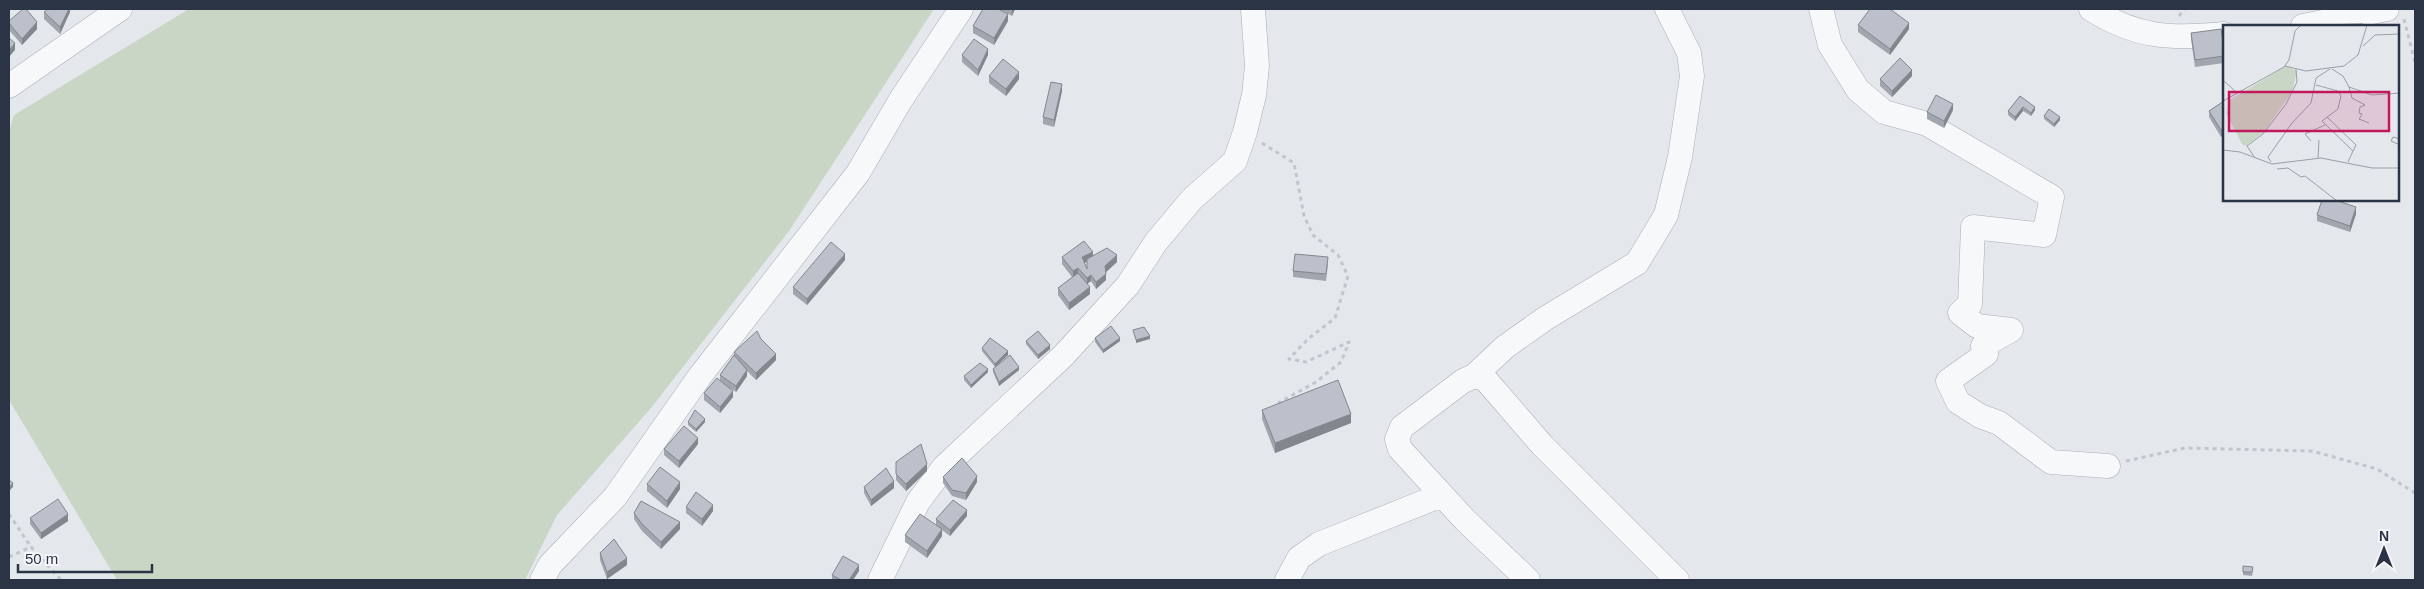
<svg xmlns="http://www.w3.org/2000/svg" width="2424" height="589" font-family="Arial,sans-serif">
<style>
.green{fill:#c9d6c5}
.lines{fill:none;stroke-linecap:round;stroke-linejoin:round}
.minor-casing{stroke:#a9aeb7;stroke-width:25}
.path{stroke:#c2c5cb;stroke-width:3;stroke-dasharray:4 4;stroke-linecap:butt}
.minor{stroke:#f7f8fa;stroke-width:24}
.wall{fill:#a1a5ae;fill-rule:evenodd}
.shaded-wall{fill:#83868d}
.building{fill:#bbc0ca;stroke:#83868d}
.inset-road{fill:none;stroke:#9a9fa9;stroke-width:1}
.view{fill:#c2185b;fill-opacity:0.15;stroke:#c2185b;stroke-width:2.5}
.inset-edge{fill:none;stroke:#2b3445;stroke-width:2.5}
</style>
<rect width="100%" height="100%" fill="#e4e7ec"/>
<!-- green -->
<path class="green" d="M189 9H934L789 231 651 408 557 515 525 580H117L9 400V131L14 115Z"/>
<g class="lines">
<!-- minor casing -->
<g class="minor-casing">
<path id="minor" d="M1821 9 1830 45 1858 90 1884 112 1927 124 2052 197 2044 235 1973 227 1970 304 1960 313 1977 326 2011 330 1983 346 1986 354 1948 381 1958 402 1980 416 1999 423 2051 462 2108 466
M2091 9C2137 38 2171 39 2224 34
M2303 26 2387 9
M9 86 120 9
M1474 376 1485 379 1542 445 1677 580
M542 580 550 565 615 497 700 376 858 173 900 101 961 9
M880 580 918 502 944 467 1063 356 1128 285 1156 242 1192 199 1235 161 1245 132 1254 95 1257 66 1253 9
M1287 580 1299 558 1319 544 1442 495
M1528 580 1465 520 1400 449 1397 439 1402 427 1463 381 1474 376 1505 347 1546 318 1637 263 1666 215 1680 157 1692 76 1689 53 1667 9"/>
</g>
<!-- path -->
<path class="path" d="M2179 16 2185 9
M2404 19 2415 62
M1262 143 1294 163 1304 216 1313 235 1338 255 1348 276 1335 318 1308 339 1289 359 1306 362 1349 342 1341 362 1316 382 1278 403
M2126 461 2185 448 2312 451 2377 469 2415 493
M9 514 31 547
M9 557 31 547 61 580"/>
<!-- minor -->
<use href="#minor" class="minor"/>
</g>
<!-- wall -->
<path class="wall" d="M70 9V12L60 34 44 19V12Z
M983 9H1015L1012 16 1001 10 1008 21 994 45 973 33V26Z
M9 21 37 29 22 45 9 30Z
M1858 25 1909 29 1890 55 1858 32Z
M2191 33 2224 46V63L2195 67 2191 39Z
M962 55H988L978 76 962 62Z
M989 76 1019 79 1006 96 989 83Z
M1912 76 1892 97 1880 86V79Z
M1062 91 1054 127 1043 124V117Z
M2020 96 2035 110 2031 116 2023 111 2015 121 2008 115V111Z
M2224 101 2221 137 2209 117V111Z
M1953 110 1944 128 1927 119V112Z
M2044 116 2060 120 2054 127 2044 119Z
M2356 214 2350 232 2317 221V215Z
M1062 257 1117 262 1106 272V280L1096 289 1091 281 1087 284 1090 294 1069 310 1058 295V288L1072 277 1062 264ZM1087 262V269L1084 263Z
M845 260 807 305 793 294V287Z
M1328 264 1326 281 1293 277V271Z
M1095 338 1120 341 1103 353 1095 342Z
M761 339 776 360 756 380 747 371V376L736 392 730 388 733 397 720 413 704 400V393L720 380V375L734 356V352Z
M1026 341 1050 349 1038 359 1026 344Z
M982 348 1008 355 995 367 1019 370 999 386 993 372V369L995 367 982 351Z
M988 372 971 388 964 380V376Z
M1262 410 1351 423 1275 453 1262 419Z
M688 422H705L696 432 688 425Z
M698 444 679 468 664 455V449Z
M896 462 927 471 906 491 896 480Z
M943 477 977 482 966 500 952 496 943 483Z
M647 484 680 489 667 508 647 491Z
M864 487 894 488 871 506 864 493Z
M686 507 713 511 702 526 686 513Z
M634 513 680 529 661 549 642 531 634 519Z
M967 516 950 536 942 530V536L927 558 905 542V535L936 525V519Z
M30 518 68 521 41 539 30 524Z
M600 553 627 565 607 579 600 560Z
M2243 566 2253 570 2252 576 2243 575Z
M859 571 853 580H832V575Z"/>
<!-- shaded-wall -->
<path class="shaded-wall" d="M69 9H70V12L60 34V27Z
M1012 9H1015L1012 16Z
M1008 14V21L994 45V38Z
M37 22V29L22 45V39Z
M1909 23V29L1890 55V49Z
M15 43V50L9 57V50Z
M988 49V55L978 76V70Z
M1912 70V76L1892 97V91Z
M1019 72V79L1006 96V89Z
M1062 84V91L1054 127V120Z
M1953 104V110L1944 128V121Z
M2023 107V111L2015 121V117Z
M2035 107V110L2031 116V113Z
M2060 117V120L2054 127V124Z
M2224 128V135L2221 137V130Z
M2356 207V214L2350 232V226Z
M1093 252V259L1082 264V257Z
M845 254V260L807 305V299Z
M1117 255V262L1105 273V266Z
M1078 268V274L1073 278V271Z
M1106 274V280L1096 289V282Z
M1091 275V281L1087 284V278Z
M1090 287V294L1069 310V303Z
M1150 336V339L1136 343V340Z
M1120 338V341L1103 353V350Z
M1050 345V349L1038 359V355Z
M1008 351V355L995 367V364Z
M776 354V360L756 380V373Z
M1019 367V370L999 386V382Z
M988 369V372L971 388V385Z
M747 370V376L736 392V386Z
M733 391V397L720 413V407Z
M1351 414V423L1275 453V443Z
M705 419V422L696 432V429Z
M698 438V444L679 468V461Z
M927 464V471L906 491V484Z
M977 476V482L966 500V493Z
M894 481V488L871 506V500Z
M680 482V489L667 508V501Z
M13 483V487L9 491V488Z
M713 505V511L702 526V519Z
M967 510V516L950 536V530Z
M68 514V521L41 539V533Z
M680 522V529L661 549V542Z
M942 529V536L927 558V551Z
M627 558V565L607 579V572Z
M859 565V571L853 580H849Z"/>
<!-- building -->
<path class="building" d="M23 9H26L37 22 22 39 9 23V21Z
M48 9H69L60 27 44 12Z
M983 9H998L1008 14 994 38 973 26Z
M1870 9H1890L1909 23 1890 49 1858 25Z
M2363 24V26H2318L2317 25Z
M2221 29 2224 46V56L2195 60 2191 33Z
M9 38 15 43 9 50Z
M974 39 988 49 978 70 962 55Z
M1900 58 1912 70 1892 91 1880 79Z
M1003 59 1019 72 1006 89 989 76Z
M1051 82 1062 84 1054 120 1043 117Z
M1936 95 1953 104 1944 121 1927 112Z
M2020 96 2035 107 2031 113 2023 107 2015 117 2008 111Z
M2224 101V128L2221 130 2209 111Z
M2049 109 2060 117 2054 124 2044 116Z
M2322 200H2335L2356 207 2350 226 2317 215Z
M1084 241 1093 252 1082 257 1087 269V259L1107 248 1117 255 1105 266 1106 274 1096 282 1091 275 1087 278 1078 268 1073 271 1062 257Z
M831 242 845 254 807 299 793 287Z
M1295 254 1328 257 1326 274 1293 271Z
M1078 273 1090 287 1069 303 1058 288Z
M1111 326 1120 338 1103 350 1095 338Z
M1144 327 1150 336 1136 340 1133 330Z
M757 331 761 339 776 354 756 373 734 352Z
M1038 331 1050 345 1038 355 1026 341Z
M990 338 1008 351 995 364 982 348Z
M734 355 747 370 736 386 720 375Z
M1010 355 1019 367 999 382 993 369Z
M980 363 988 369 971 385 964 376Z
M717 378 733 391 720 407 704 393Z
M1338 380 1351 414 1275 443 1262 410Z
M695 410 705 419 696 429 688 422Z
M684 426 698 438 679 461 664 449Z
M921 444 927 464 906 484 896 474V462Z
M962 458 977 476 966 493 952 490 943 477Z
M660 467 680 482 667 501 647 484Z
M886 468 894 481 871 500 864 487Z
M9 480 13 483 9 488Z
M696 492 713 505 702 519 686 507Z
M58 499 68 514 41 533 30 518Z
M953 500 967 510 950 530 936 519Z
M641 501 680 522 661 542 642 524 634 513Z
M920 514 942 529 927 551 905 535Z
M614 539 627 558 607 572 600 553Z
M843 556 859 565 849 580H841L832 575Z
M2243 566 2253 567 2252 572H2243Z"/>
<!-- overview -->
<g transform="translate(2223 25)">
<rect width="176" height="176" fill="#e4e7ec"/>
<path d="M63 41 74 46 69 67 40 108 23 121 19 119 3 88 7 75Z" fill="#c9d6c5"/>
<path class="inset-road" d="M140 21 152 10 177 9M62 41 83 46 121 41 135 30 144 0M109 44 120 51 126 62 149 70 177 68M0 55 14 68M93 60 115 66 118 71 115 84 99 96 130 126 125 137M126 62 129 73 142 80 137 82 136 88 139 89 136 94 146 98M0 76 61 42 66 35 72 6 78 0M104 92 133 120 130 126M177 114 170 112 168 116 177 120M88 116 82 109 102 100M0 125 17 127 49 139 98 133 149 143H177M32 133 24 121 40 109 63 79 74 57 73 44M95 133 96 115M48 137 45 132 69 98 88 78 93 53 107 44M54 144 65 143 78 152 82 151 114 176"/>
<path class="view" d="M6 67H166V106H6Z"/>
<rect width="176" height="176" class="inset-edge"/>
</g>
<!-- border -->
<rect width="2424" height="589" fill="none" stroke="#2b3445" stroke-width="20"/>
<!-- north arrow -->
<g transform="translate(2384 549)" stroke="#f4f6f9" stroke-width="4" paint-order="stroke">
<path d="M0-4L9 19L0 12L-9 19Z" fill="#2b3445"/>
<text y="-8" font-size="14" font-weight="bold" text-anchor="middle" fill="#2b3445">N</text>
</g>
<!-- scale -->
<path d="M18 564v8h134v-8" fill="none" stroke="#2b3445" stroke-width="2.5"/>
<text x="25" y="564" font-size="15" fill="#2b3445" stroke="#f4f6f9" stroke-width="4" paint-order="stroke">50 m</text>
</svg>
